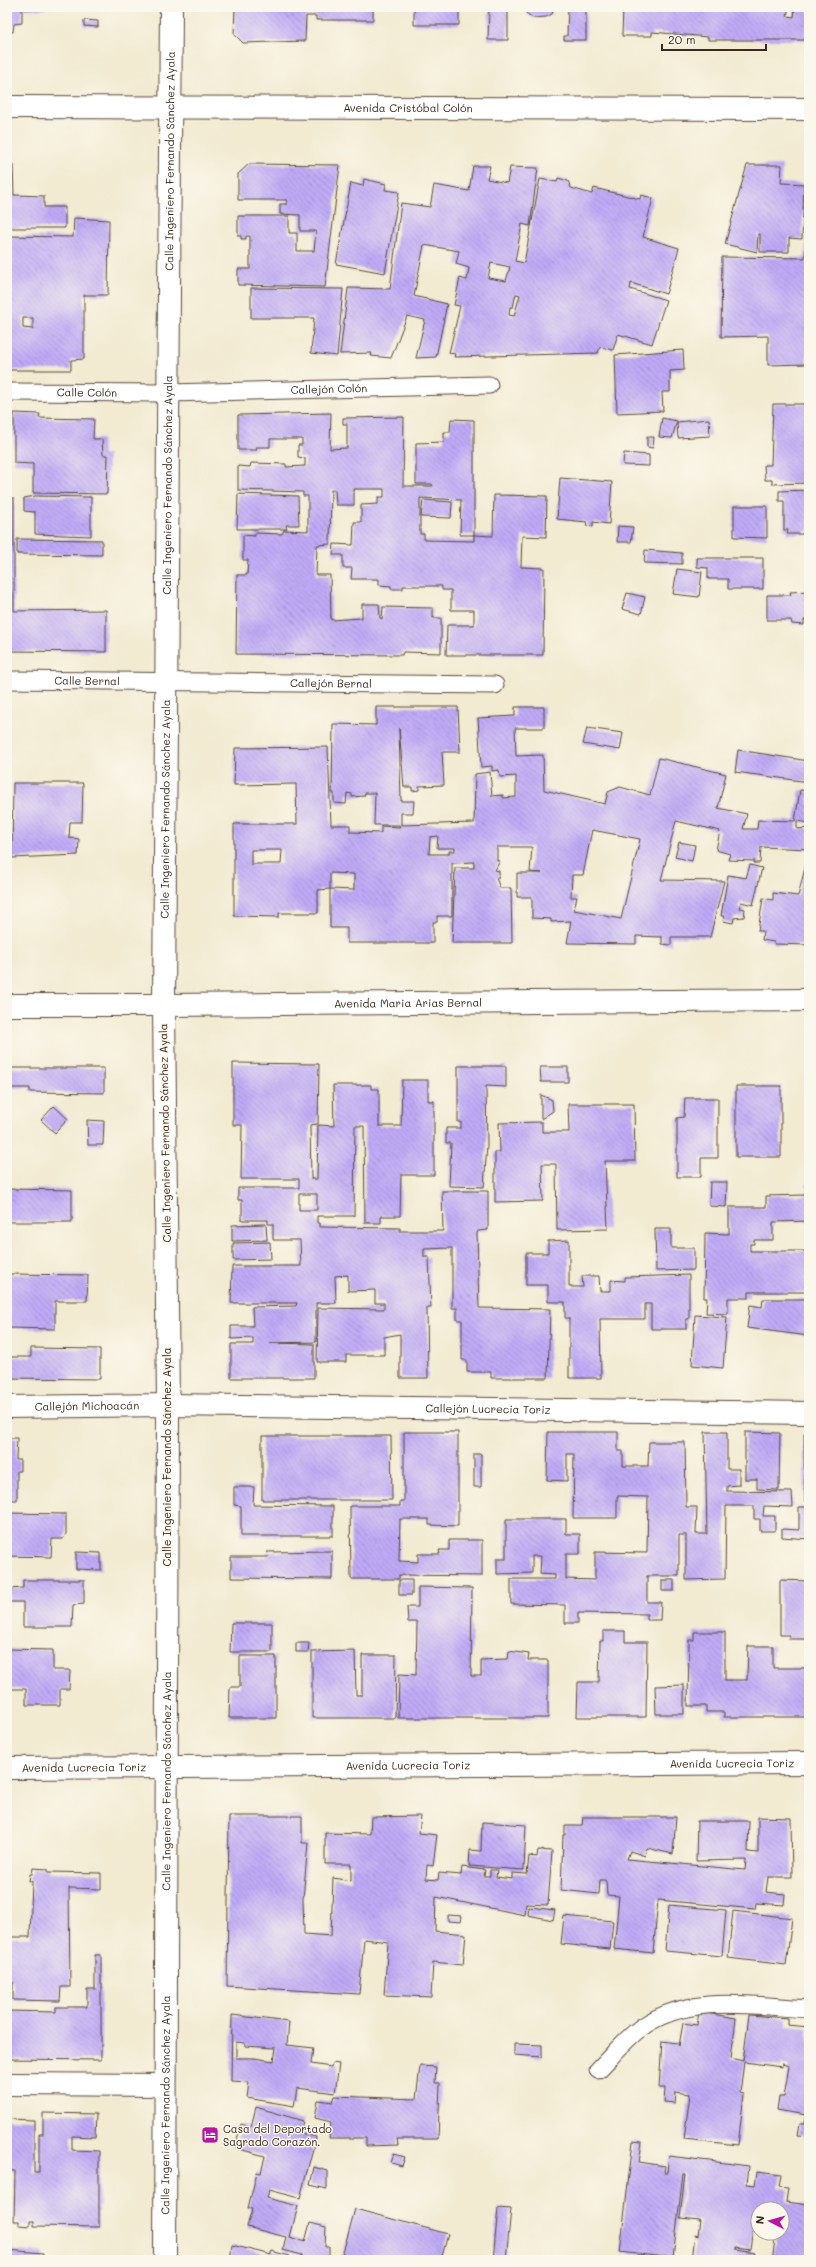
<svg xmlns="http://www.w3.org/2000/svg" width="816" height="2267" font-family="Mali,sans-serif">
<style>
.building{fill:url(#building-back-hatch);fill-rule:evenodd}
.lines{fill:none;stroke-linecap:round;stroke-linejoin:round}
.lane-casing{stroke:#564739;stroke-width:19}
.street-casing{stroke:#564739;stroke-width:24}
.secondary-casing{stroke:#564739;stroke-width:24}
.lane{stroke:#fff;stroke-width:17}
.street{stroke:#fff;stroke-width:22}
.secondary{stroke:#fff;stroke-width:22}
.labels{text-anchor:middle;stroke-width:3;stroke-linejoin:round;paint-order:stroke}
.street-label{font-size:11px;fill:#3b2a1e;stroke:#fbf7ec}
.poi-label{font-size:11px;fill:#3b2a1e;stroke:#fbf7ec;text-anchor:start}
</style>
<defs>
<pattern id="building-back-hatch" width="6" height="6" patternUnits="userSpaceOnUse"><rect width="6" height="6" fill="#bfaaf7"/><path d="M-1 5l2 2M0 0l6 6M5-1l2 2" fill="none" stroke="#9c8bc7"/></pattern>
</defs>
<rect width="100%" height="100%" fill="#fbf7ec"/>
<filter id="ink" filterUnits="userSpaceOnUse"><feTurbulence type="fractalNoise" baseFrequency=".025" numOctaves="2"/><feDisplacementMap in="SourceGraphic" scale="8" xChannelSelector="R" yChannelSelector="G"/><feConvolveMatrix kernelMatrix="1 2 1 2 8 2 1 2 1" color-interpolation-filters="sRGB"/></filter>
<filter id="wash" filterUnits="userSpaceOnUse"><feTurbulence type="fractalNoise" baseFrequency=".012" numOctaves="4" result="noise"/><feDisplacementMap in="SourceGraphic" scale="16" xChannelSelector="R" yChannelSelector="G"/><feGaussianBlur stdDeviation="0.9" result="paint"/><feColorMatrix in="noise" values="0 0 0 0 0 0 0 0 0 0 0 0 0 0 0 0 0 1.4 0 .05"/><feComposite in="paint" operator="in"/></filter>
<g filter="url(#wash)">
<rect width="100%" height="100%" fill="#f2ead1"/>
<g id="blocks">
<!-- building -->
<path class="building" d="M7 7H46V9H22V23L14 24 13 32H7Z
M235 7H373V20H316V16H306L305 41 243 43 234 34Z
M414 7H459V25H414Z
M489 7H508V40H488Z
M528 7H554L552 14 546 17 533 18 526 13 525 8Z
M568 7H586V40H564V36H567Z
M623 7H789L787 16 794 17 795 7H809V40H708V37L652 32V36H622Z
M84 20 98 21V27L84 26Z
M249 164 340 165 325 287 238 285V269H250V236H246V239H241V236H238V216H289V233H297V251H314L316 231H300V215L280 214V204H287V200H238V174Z
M7 165H13L14 195 44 196V207H65V228H7Z
M747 165H782L781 183 804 184 802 239 789 238V252H760V234H758L757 252 725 244Z
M473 166H490L487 179 507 183 510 167 538 168 530 226 522 224 515 261 524 263 540 179 557 182 558 178 568 181 571 188 592 194 594 188 640 199 641 195 653 198 643 237 679 248 666 294 631 283 630 289 666 300 652 344 618 334 613 350 600 347 598 353 454 357 455 354 449 353 460 306 454 305 460 278 467 280 469 268 456 264 459 251 424 245 414 296 447 304 436 357 416 358 425 320 407 316 391 358 371 356 372 353 340 354 348 288 390 289 401 203 430 207 434 185 469 191ZM491 263 510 267 506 281 488 278ZM516 294 520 295 514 316 509 315 510 307H513Z
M364 179 386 184 385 190 399 192 385 273 336 264 351 183 363 186Z
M808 217 807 364 768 365V336L721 337 722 257 805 258Z
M74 218 109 220 108 295H84V359L71 360V370H7V236L73 237ZM23 318H33V329L23 328Z
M251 288 343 289 337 356 311 353 314 318H251Z
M683 350 684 370 670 371V392H662L663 411 617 413 615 355Z
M773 404H809V483L772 484V480H765L764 465H771Z
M14 413 40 414 39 418 94 419 93 439H102L103 455H108L107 494 33 493V464L14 463Z
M331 413 330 449 347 448V424H343V418L404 417 403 486H433L432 484H416V443L444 442V432H450L451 419 474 420V535H460L461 500 420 498V534H424V540L474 541V535L493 536 494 495 547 496 546 537 522 536 521 567 544 568 543 655H446L447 625H474V610H451V590H442V586H403V589H391V586L379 585V579H351L352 568H343V555H333L334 544 353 545 354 522H361V505L378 504V497H384V489H354V505H336L335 490H331L330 544 317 545 316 575H330L331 620 362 618V604H379L380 618 382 619 383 607 433 608V618H441V653L403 652 402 655 236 654 237 575H247L248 560H243V535L255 536V533L282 534 284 530 308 531V496H303V492L238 490V466L250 467 251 463 286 464V467L305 466V458L298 457V445H302V439H270V447H256L257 450H238V415Z
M662 418 677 421 672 438 659 437Z
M709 419 710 436 678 438 677 422Z
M647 437H654L653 448 647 447Z
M624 453 649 455V466L623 465Z
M560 478 612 482 609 524 593 522V527L586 526 587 522 557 519Z
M809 490V531H804L805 534H787L788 530H784V501H779V491Z
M238 494 298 496 299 525H286L287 529H237Z
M35 496 91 497V536L35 534V512L24 511V498Z
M7 498H14V611L106 610V652L7 651Z
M423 500 452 502 451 518 421 517Z
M734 506H767V538L734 537Z
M618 526 633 527 631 542H617Z
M17 539 102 540V555L17 554Z
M645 550 682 553V564L644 563Z
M697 558H763V589H728V579H708V568L697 567Z
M677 569 702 572 699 597 673 594Z
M809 591V620H804V625L792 624 791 620H767V595H791L790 592Z
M627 593 645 597 641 614 622 609Z
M376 707H458L460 752H442L444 785 419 786V790L412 791V787H404L399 728 401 801H414L413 813H401V825L474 823 475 774 490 772 492 796 503 795V798L516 797V776L500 777 499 770 492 771V766L481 767 478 718 515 716V707H544V728H515L516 756 543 755 544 790 605 804 608 792 620 787 650 795 659 758 726 774 718 808 747 814 743 829H757L758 820 795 821 800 790 809 791V823L797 821V829L809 828V849L761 847 760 863H754L755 861 728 860 730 854 716 850 720 831 676 821 661 880 724 881 710 937H671V945L662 944V937L636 936V944L567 943 571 921 551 922V919L532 918V897H517V873H542L530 872 532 847H497V861H500L495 870 499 871V878H496L500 888H511L512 943H452L455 868H474V862L452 863V916H437V922H433V943H347V928H330V889L354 890V874L330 873V889L318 890V913H279V917L234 916V824H297L296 784 234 785 235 748 328 747 331 825H350V832L381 833V826L400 827 399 825H374L375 793H365L364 796 352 797V794L347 793 346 804 334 803V793H332L333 724 376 725ZM592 830 640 839 621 919 574 910 577 897H571L572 875H583ZM438 836 437 848H455V851H449V854H429L430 837ZM251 850H282L281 864H251Z
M587 728 623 733 620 750 583 744Z
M738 750 809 761V782L735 772Z
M13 783H83L82 822H70L69 838 79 839 78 855 12 858Z
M7 822H8L9 852H7Z
M679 842 695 845 692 861 675 857Z
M809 852V945L774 944V942L762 940 763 931H758L763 898 773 900V893L798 896Z
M750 865 762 868 753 905 741 902 739 908 745 909 744 917 734 918 733 923 723 921 725 916H721L728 875 746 878Z
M233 1063 319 1064 318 1124 310 1125 311 1179H317L318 1125 334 1126 333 1085H371V1089H379V1126H401L402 1080H428V1101H434V1175H401L400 1216H381V1223H365L364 1126H355L354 1216H317V1223H320V1227L400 1228V1231H443L442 1191H488V1230L478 1231 477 1233 479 1308 550 1309 548 1378H491V1372H467V1360H462V1320H457V1308H452V1248L424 1249V1257H429L431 1308H427L428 1378H400V1334L384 1337V1355H346V1362H317L318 1308 384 1309V1303H375V1290L348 1291V1275L335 1276 336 1303H316V1342L270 1343 314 1344V1378H231V1344H253V1338L231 1339V1326H253L252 1307 296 1306 297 1303H231L232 1266H301L300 1240H273V1224H268V1220H242V1200H238V1188H299V1179H241L242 1125H233ZM299 1194H317V1210H299Z
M458 1066H506V1087L486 1086 487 1145 484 1187 449 1186 451 1143H446V1128H461V1122H458Z
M540 1067H568V1082H541Z
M10 1068H104V1093L30 1092V1088H11Z
M736 1086H781V1157H736Z
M541 1095 552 1100 553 1111 541 1119Z
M685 1098H718V1158H701V1177H677V1118L684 1117Z
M568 1104H634L635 1161H605L608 1229 557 1230 556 1164H542L543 1201 495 1202V1152H500L499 1123 542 1122V1132H569Z
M54 1106 68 1119 55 1133 41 1120Z
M87 1120 104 1121 103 1145H88Z
M710 1182H727L726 1207 709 1206Z
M806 1183H809V1221L773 1222V1240H754V1244H750V1251H809V1292H749V1298H728V1314L706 1313 707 1298H704L705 1233 729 1234V1207H766V1196L806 1195Z
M7 1189 72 1190V1222H7Z
M266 1224 267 1240 232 1241V1225Z
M655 1229H671V1248H694V1270L656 1271Z
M569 1240V1287H583L582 1276H599L600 1291H611V1280L625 1281V1277L689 1275V1319H686V1329H651V1304H645V1319H600L601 1378H569V1318H565V1302H548V1285H526V1253H548V1241Z
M270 1242 271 1259 233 1260V1243Z
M7 1274 88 1275 87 1301H55V1329L7 1328Z
M763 1299H809V1336L747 1328 750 1305 762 1307Z
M695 1315 727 1317 723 1368 692 1365Z
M31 1348 100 1349V1379L7 1378V1357H31Z
M404 1432H458V1526L429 1525V1519H400L399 1561 418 1562V1554H440L439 1550H449V1540H482V1576L399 1575V1579H351L350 1506H400V1501H404Z
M548 1432H618V1451H623V1466H648L649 1442H685L686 1507H697L696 1534H707L705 1432H727V1469H739V1485L727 1486V1491L792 1492 793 1507 764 1506 763 1516H775V1531H760V1519H754V1506H726L725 1579 686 1580V1535H679V1576H647V1602H661L660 1620H647V1614L578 1613V1623H565V1605L511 1604V1579H555V1575L540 1574 541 1556H532V1573L497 1574V1559H506V1519H566V1534H580V1554H566V1579L595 1580V1552L647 1553 648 1497 617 1496V1518H573L574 1454H567V1481L547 1480Z
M745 1432 780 1433 779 1490 757 1489V1479H745Z
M804 1433H809V1501H805Z
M262 1436H391L392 1500H262Z
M7 1438H17L16 1460H20V1471H17V1500H7Z
M474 1454H481V1487H474Z
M234 1487H254L253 1505 333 1506V1536H241V1506L234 1505Z
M799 1507H809V1539L782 1537V1529L799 1530Z
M7 1513 66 1514V1534L63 1539H52L51 1557 7 1556Z
M332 1551V1579L231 1578V1557H268L267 1552Z
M76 1552 101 1553V1570L76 1569Z
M23 1580H84V1604L73 1605 72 1627H23V1602H9V1589L23 1588Z
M399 1580H412V1595H399Z
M662 1580H674V1591H662Z
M780 1580 809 1581V1639H789V1635H780Z
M418 1587 472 1588 471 1676H481V1660L508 1659 509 1651 529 1654 528 1660H548V1718H398L399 1674 416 1675 417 1622H408L407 1607H418Z
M231 1623H272V1652H230Z
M603 1631H625V1642H647L646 1717H577L578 1682H599L600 1641H603Z
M694 1632H725V1680H747L748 1646H773V1668H809V1717H724V1712H706V1706H688L689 1640H694Z
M296 1643H309L308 1652H296Z
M7 1649 53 1650V1670H70L69 1689H60V1705H26V1689H7Z
M355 1651 356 1695H362V1655H396L395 1718H312V1652Z
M240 1656H276V1718H229L230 1687H240Z
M684 1685V1714H656L655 1686Z
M229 1816H302V1843H308L303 1899 304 1934 331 1936 333 1878 351 1881V1864H325V1833L370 1834 371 1817 421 1816 419 1833 437 1835 433 1866 427 1865 426 1879 438 1880 439 1873 461 1875 462 1867 485 1870 484 1876H490V1870H497L496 1877 512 1879V1873L527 1874 529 1856 537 1857 538 1850 552 1851 548 1905 526 1904 525 1915 436 1897 435 1931 466 1934 463 1965 433 1962 431 1997 384 1995 388 1942 364 1939 359 1994 227 1986Z
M583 1817H676L673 1854 647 1848 645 1856 630 1851 627 1859 745 1870 746 1860 696 1861 697 1821H749L748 1852 758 1853V1817L791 1818 792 1877H768L766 1892 785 1894 784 1905 756 1903 755 1909 658 1900 653 1953 614 1949 619 1896 607 1895 606 1880H600L599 1894 561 1890 563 1835H565V1826H582Z
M482 1822 526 1825 524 1870 469 1866 470 1850 481 1851Z
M33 1868 48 1869V1872L101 1873V1889L69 1888 70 1987H61L60 2001 13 2000V1982L7 1981V1937H30L32 1881H29L30 1874H32Z
M669 1905 726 1910 722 1956 665 1951Z
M529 1907 555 1910 553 1920 528 1915Z
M733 1911 792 1918 786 1965 728 1958Z
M448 1915 462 1916 461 1922 448 1921Z
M564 1916 613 1921 610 1949 561 1944Z
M95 1955H101V2060L7 2059V2011L56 2012V2007H87V1989H95Z
M699 2012 736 2018 731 2058 743 2061 749 2015 787 2018V2025L809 2027V2136L798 2135 800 2123H805L806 2115 777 2110 779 2097H784L789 2066 782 2064V2067L744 2062 740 2093 744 2094 738 2145 684 2139 690 2094 676 2092 675 2103 664 2102 665 2088H659L662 2041 678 2043 679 2046 683 2023 697 2025Z
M232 2015 289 2022 287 2045 313 2048 311 2064 331 2067 332 2063 339 2064 335 2093 297 2088 294 2106 247 2098 249 2082 231 2081ZM236 2042 245 2043V2046L276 2048 274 2061 254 2058H236Z
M514 2044 542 2045V2057L514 2055Z
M420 2066 436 2067 435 2083H440L438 2139H397L398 2145 366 2146V2138H329L331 2122 315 2118 318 2100 333 2102 335 2096 416 2099Z
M256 2107 303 2121 300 2133 316 2137 300 2198 269 2190 267 2198 298 2206 290 2237 305 2242 310 2223 326 2227 325 2247H329V2260H302V2255L283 2250 286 2237 247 2227 252 2209 248 2208 257 2172 261 2173 265 2156 235 2148 241 2124 251 2127Z
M43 2113 96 2114 95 2137 72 2136V2150L99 2151V2227L34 2226V2221H30V2226L19 2225V2221H14L15 2171H7V2119L34 2120V2172H39V2134H43Z
M633 2141 642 2142 639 2162 665 2166 664 2172H667L669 2156 749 2166 747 2184 755 2185 757 2172 781 2175 779 2187 788 2188 786 2202 809 2205V2260H772L776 2233H782V2209H758V2229L753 2228 750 2249 735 2247V2249L754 2252 752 2260 692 2259 695 2235 698 2236 700 2220 680 2218 685 2174H683L673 2258 620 2252Z
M394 2154 405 2157 402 2166 391 2163Z
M314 2167 327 2171V2189L310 2185Z
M498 2208 511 2209 506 2260H493Z
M355 2209 448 2234 441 2260H341Z
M232 2245 271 2255V2251L290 2256 289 2260H230Z
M7 2250 43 2253V2260H7Z"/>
</g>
</g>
<g filter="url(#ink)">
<use href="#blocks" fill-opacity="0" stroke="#564739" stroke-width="1"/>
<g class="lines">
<!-- lane casing -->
<g class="lane-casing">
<g id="lane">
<path id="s1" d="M7 392 168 393 489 385"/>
<path id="s2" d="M7 680 495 685"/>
<path d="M598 2070C612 2056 626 2038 642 2027 690 1993 754 2006 809 2009"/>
</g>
</g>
<!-- street casing -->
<g class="street-casing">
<g id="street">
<path id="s3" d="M7 1407 168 1405 809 1413"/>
<path d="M7 2084 165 2085"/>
<path id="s4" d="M165 2260 168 1405 164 1005 171 7"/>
</g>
</g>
<!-- secondary casing -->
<g class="secondary-casing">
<g id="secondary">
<path id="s5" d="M7 107 809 109"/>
<path id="s6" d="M7 1005H164L809 1000"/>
<path id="s7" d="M7 1768 809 1763"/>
</g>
</g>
<!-- lane -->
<use href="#lane" class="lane"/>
<!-- street -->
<use href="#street" class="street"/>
<!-- secondary -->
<use href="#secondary" class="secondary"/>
</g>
</g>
<!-- icons -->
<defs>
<g id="hotel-square" transform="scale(0.9)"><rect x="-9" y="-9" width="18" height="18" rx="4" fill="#b5179e" stroke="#fbf7ec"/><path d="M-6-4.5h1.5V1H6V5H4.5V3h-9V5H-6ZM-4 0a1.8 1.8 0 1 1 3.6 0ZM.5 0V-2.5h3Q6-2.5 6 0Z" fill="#fff"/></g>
</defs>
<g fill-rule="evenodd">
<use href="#hotel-square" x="210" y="2135"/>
</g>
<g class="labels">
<!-- street labels -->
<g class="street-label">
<text dy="4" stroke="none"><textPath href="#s5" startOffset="401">Avenida Cristóbal Colón</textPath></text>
<text dy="4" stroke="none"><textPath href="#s4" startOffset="2099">Calle Ingeniero Fernando Sánchez Ayala</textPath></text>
<text dy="4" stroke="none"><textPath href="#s1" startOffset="322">Callejón Colón</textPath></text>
<text dy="4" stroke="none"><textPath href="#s1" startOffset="80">Calle Colón</textPath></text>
<text dy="4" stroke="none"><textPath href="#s4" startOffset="1775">Calle Ingeniero Fernando Sánchez Ayala</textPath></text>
<text dy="4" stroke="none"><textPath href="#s2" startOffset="80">Calle Bernal</textPath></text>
<text dy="4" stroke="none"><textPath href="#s2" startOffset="324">Callejón Bernal</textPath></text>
<text dy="4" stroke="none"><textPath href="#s4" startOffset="1451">Calle Ingeniero Fernando Sánchez Ayala</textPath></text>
<text dy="4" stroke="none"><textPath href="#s6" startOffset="401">Avenida Maria Arias Bernal</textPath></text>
<text transform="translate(165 1133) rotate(-91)" y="4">Calle Ingeniero Fernando Sánchez Ayala</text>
<text dy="4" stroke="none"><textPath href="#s3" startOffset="80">Callejón Michoacán</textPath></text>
<text dy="4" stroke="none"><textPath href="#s3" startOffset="481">Callejón Lucrecia Toriz</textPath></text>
<text transform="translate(167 1457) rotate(-90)" y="4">Calle Ingeniero Fernando Sánchez Ayala</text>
<text dy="4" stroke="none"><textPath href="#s7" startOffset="725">Avenida Lucrecia Toriz</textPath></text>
<text dy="4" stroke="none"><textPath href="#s7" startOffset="401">Avenida Lucrecia Toriz</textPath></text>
<text dy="4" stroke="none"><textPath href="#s7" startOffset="77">Avenida Lucrecia Toriz</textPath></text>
<text dy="4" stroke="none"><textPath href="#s4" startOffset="479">Calle Ingeniero Fernando Sánchez Ayala</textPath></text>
<text dy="4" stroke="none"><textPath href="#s4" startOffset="155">Calle Ingeniero Fernando Sánchez Ayala</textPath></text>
</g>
<!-- poi labels -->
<g class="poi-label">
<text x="223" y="2133">Casa del Deportado<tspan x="223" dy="13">Sagrado Corazón.</tspan></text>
</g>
</g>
<!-- margin -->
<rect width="816" height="2267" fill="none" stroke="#fbf7ec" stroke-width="24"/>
<!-- north arrow -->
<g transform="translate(770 2221) rotate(276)"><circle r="19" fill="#fbf7ec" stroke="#aea59a"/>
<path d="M0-3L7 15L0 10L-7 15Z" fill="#b5179e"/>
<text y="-6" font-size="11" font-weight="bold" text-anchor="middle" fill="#3b2a1e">N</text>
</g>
<!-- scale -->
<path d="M662 44v6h104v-6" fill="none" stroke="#3b2a1e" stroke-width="2"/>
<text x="668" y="44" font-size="12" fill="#3b2a1e" stroke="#fbf7ec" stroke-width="3" paint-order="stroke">20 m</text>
</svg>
